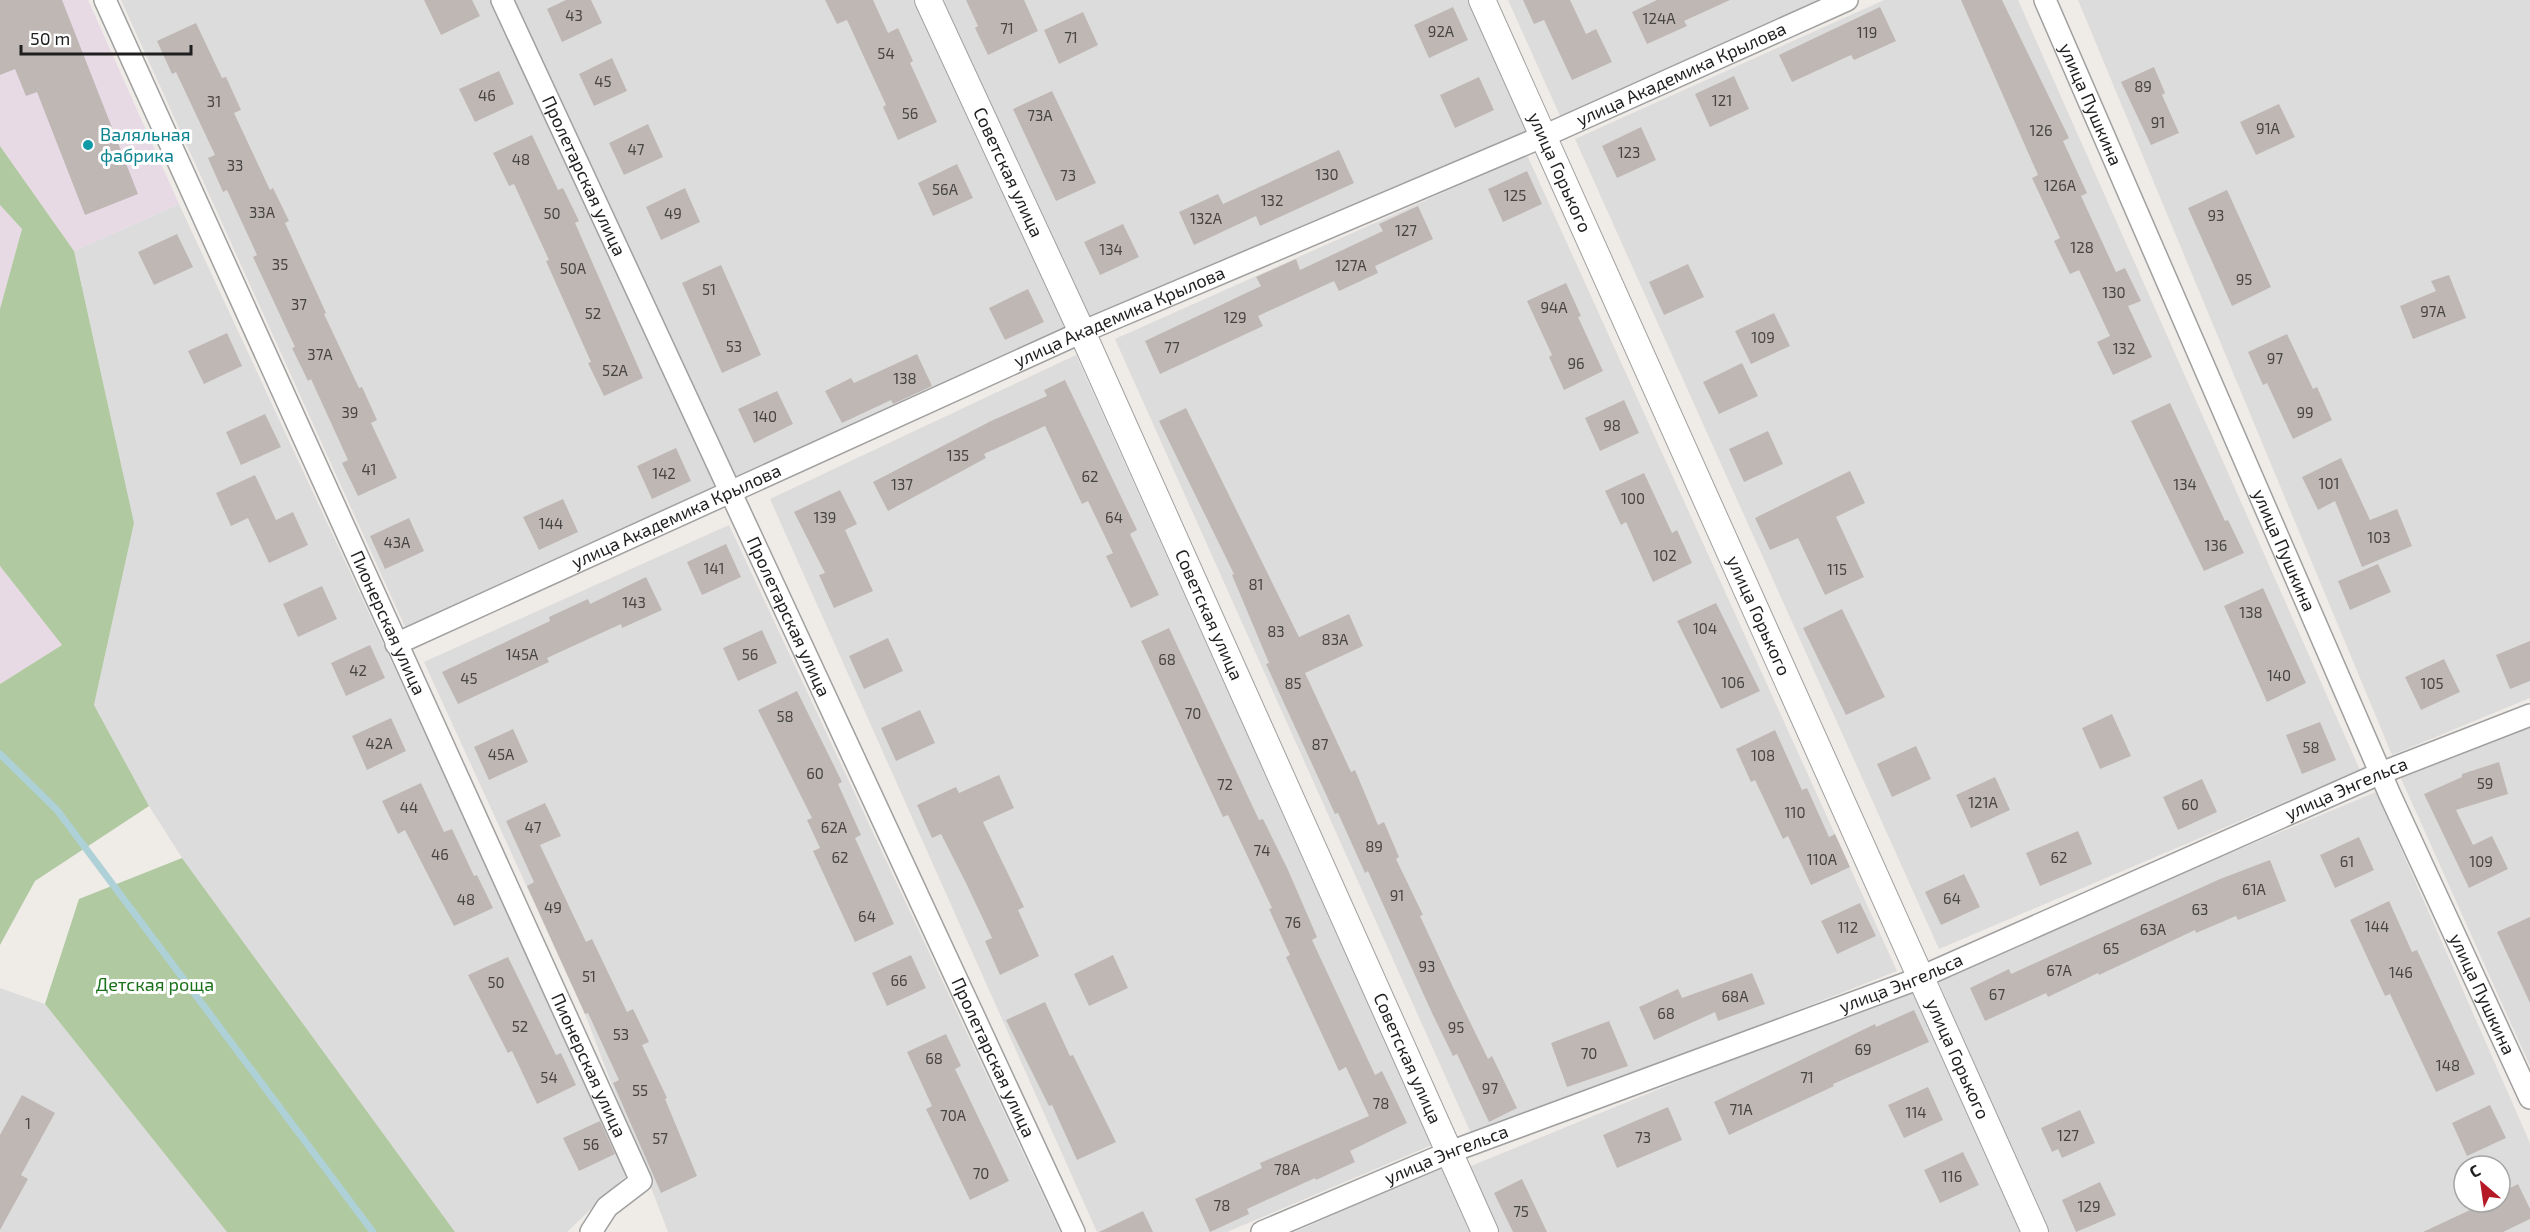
<svg xmlns="http://www.w3.org/2000/svg" width="2530" height="1232" font-family="'Exo 2',sans-serif">
<style>
.residential{fill:#dddcdc;fill-rule:evenodd}
.industrial{fill:#e7dae5}
.forest{fill:#b0c9a1}
.lines{fill:none;stroke-linecap:round;stroke-linejoin:round}
.stream{stroke:#add1d7;stroke-width:7}
.building{fill:#bfb7b4}
.minor-casing{stroke:#a0a0a0;stroke-width:24}
.tertiary-casing{stroke:#a0a0a0;stroke-width:28}
.minor{stroke:#fff;stroke-width:21}
.tertiary{stroke:#fff;stroke-width:26}
.culture-dot{fill:#0f9aa8;stroke:#fff;stroke-width:2}
.labels{text-anchor:middle;stroke-width:6;stroke-linejoin:round;paint-order:stroke}
.number-label{font-size:15px;fill:#474544}
.street-label{font-size:18px;fill:#1f1f1f;stroke:#fff}
.culture-label{font-size:18px;fill:#0d838f;stroke:#fff;text-anchor:start}
.park-label{font-size:18px;fill:#1a711a;stroke:#fff}
</style>
<rect width="100%" height="100%" fill="#efebe7"/>
<!-- residential -->
<path class="residential" d="M121 0H913L1066 328 406 629Z
M937 0H1471L1531 132 1084 323Z
M1508 0H1832L1561 118Z
M1884 0H2018L2360 770 1939 949 1575 139Z
M2078 0H2530V698L2392 755Z
M1527 155 1897 971 1473 1138 1115 339Z
M179 204 629 1173 567 1232H455L182 858 149 806 94 705 134 523 74 251Z
M1076 355 1432 1145 1227 1232H1097L770 499Z
M729 525 1060 1232H668L585 1014 424 662Z
M2530 722V1066L2399 774Z
M2376 792 2530 1143V1232H2047L1936 976ZM2464 1166H2500V1202H2464Z
M1918 983 2025 1232H1494L1466 1168Z
M0 988 45 1004 227 1232H0Z
M1441 1166 1470 1232H1295Z"/>
<!-- industrial -->
<path class="industrial" d="M0 0H88L179 204 74 251 0 146Z
M0 205 22 229 0 309Z
M0 566 62 645 0 684Z"/>
<!-- forest -->
<path class="forest" d="M0 146 74 251 134 523 94 705 149 806 35 881 0 945V684L62 645 0 566V309L22 229 0 205Z
M182 858 455 1232H227L45 1004 79 899Z"/>
<g class="lines">
<!-- stream -->
<path class="stream" d="M0 754 57 810 373 1232"/>
</g>
<!-- building -->
<path class="building" d="M0 0H62L138 194 85 215 37 92 26 96 15 69 0 75Z
M424 0H472L480 16 441 35Z
M566 0H591L602 23 562 42 547 9Z
M825 0H873L888 33 898 28 913 61 910 63 937 122 898 140 883 107 886 105 847 20 837 24Z
M966 0H1024L1038 31 988 55 975 28 978 26Z
M1523 0H1570L1586 34 1596 29 1612 62 1572 80 1544 20 1534 24Z
M1657 0H1730L1684 21 1687 26 1647 44 1632 12Z
M1961 0H2002L2069 138 2063 141 2087 193 2081 196 2116 272 2125 268 2141 301 2128 306 2152 357 2113 375 2097 342 2110 336 2079 270 2070 274 2054 241 2060 238 2032 178 2038 175Z
M1453 7 1468 40 1429 58 1414 25Z
M1880 7 1896 41 1854 60 1851 55 1792 82 1779 55Z
M1083 12 1098 45 1059 64 1044 30Z
M196 23 222 78 226 77 241 110 234 113 270 190 273 188 289 221 285 223 326 313 324 314 359 388 362 387 377 420 371 423 397 478 358 496 342 463 348 460 311 379 308 381 292 348 295 347 253 257 257 255 227 190 223 192 208 158 215 155 176 72 172 74 157 41Z
M612 58 627 91 594 106 579 74Z
M2154 67 2165 93 2162 95 2179 133 2151 145 2121 82Z
M499 71 514 104 475 122 459 89Z
M1734 76 1749 109 1710 127 1695 94Z
M1479 77 1494 110 1455 128 1440 95Z
M1052 91 1096 183 1056 201 1013 109Z
M2279 104 2295 137 2256 155 2240 122Z
M648 124 663 157 624 175 609 143Z
M1641 127 1656 160 1617 178 1602 146Z
M532 135 558 190 563 188 579 221 575 223 643 378 604 396 588 363 591 362 546 261 549 260 514 184 509 186 493 153Z
M1339 150 1354 183 1260 226 1256 216 1194 245 1179 212 1218 194 1223 204Z
M957 164 973 198 933 216 918 183Z
M1527 171 1542 204 1503 222 1488 189Z
M685 188 700 222 661 240 646 207Z
M2227 190 2271 287 2232 306 2188 208Z
M1418 206 1433 239 1375 266 1378 273 1339 291 1334 281 1258 316 1263 326 1160 374 1145 341 1261 286 1256 277 1296 259 1300 270 1383 231 1379 224Z
M1123 224 1139 257 1100 275 1084 242Z
M177 234 193 267 154 285 138 252Z
M1688 264 1704 297 1664 315 1649 282Z
M721 265 761 355 722 373 682 283Z
M2449 275 2466 318 2413 339 2400 306 2436 291 2431 281Z
M1566 283 1581 316 1578 317 1603 371 1564 390 1549 357 1552 355 1527 301Z
M1028 289 1044 322 1005 340 989 308Z
M1774 313 1790 346 1751 364 1735 331Z
M227 333 242 366 204 384 188 351Z
M2287 334 2313 389 2317 387 2332 420 2293 439 2267 383 2263 385 2248 352Z
M917 354 932 386 893 404 891 400 842 423 825 391 851 378 854 383Z
M1742 363 1758 396 1719 414 1703 382Z
M1065 380 1137 530 1130 534 1159 595 1131 608 1106 556 1113 553 1088 501 1082 504 1045 426 984 454 986 458 888 511 873 482 991 421 1047 396 1044 390Z
M777 391 793 424 754 443 738 409Z
M1624 400 1639 433 1600 451 1585 418Z
M2170 403 2225 521 2228 520 2244 553 2204 571 2131 421Z
M1186 408 1299 637 1349 614 1363 646 1305 673 1351 772 1355 770 1378 825 1384 822 1399 857 1396 859 1423 915 1420 916 1453 987 1488 1059 1492 1056 1517 1108 1489 1122 1457 1054 1453 1056 1432 1013 1368 871 1365 873 1338 813 1335 814 1266 664 1269 663 1232 575 1234 574 1159 421Z
M265 414 281 447 241 465 226 432Z
M1768 431 1783 464 1744 482 1729 449Z
M676 448 691 481 652 499 637 466Z
M2341 458 2370 520 2397 509 2412 546 2362 567 2335 501 2318 510 2302 477Z
M1850 471 1865 503 1836 517 1864 577 1825 595 1798 538 1770 550 1755 518Z
M1644 473 1672 533 1677 530 1692 563 1653 582 1626 522 1621 525 1605 491Z
M255 475 276 520 293 512 308 545 269 563 248 518 231 526 216 493Z
M840 490 857 524 845 530 873 591 834 608 819 575 825 573 794 512Z
M563 499 578 532 539 550 523 517Z
M409 518 424 551 385 569 370 536Z
M726 544 741 577 702 595 687 562Z
M2378 564 2391 592 2350 610 2338 581Z
M646 577 662 610 622 628 621 624 547 658 549 662 458 704 442 672 550 621 549 617 588 599 590 604Z
M322 586 337 619 298 637 283 604Z
M2263 588 2306 683 2267 702 2224 606Z
M1716 603 1760 691 1721 709 1677 621Z
M1842 609 1885 697 1846 715 1803 628Z
M1169 628 1259 820 1263 819 1288 870 1317 937 1312 940 1375 1075 1382 1071 1407 1123 1350 1151 1355 1162 1316 1180 1315 1178 1247 1209 1249 1214 1210 1232 1195 1199 1262 1168 1260 1163 1369 1116 1346 1067 1339 1071 1286 957 1290 955 1269 909 1272 908 1228 815 1223 817 1141 641Z
M762 630 777 663 738 681 723 648Z
M888 638 903 671 864 689 849 656Z
M2530 641V681L2510 689 2496 655Z
M370 645 385 678 346 696 331 663Z
M2444 659 2460 692 2421 710 2405 677Z
M797 691 842 782 838 784 861 835 855 838 894 924 855 942 813 851 820 848 807 820 812 818 758 710Z
M920 710 935 743 896 761 881 728Z
M2112 714 2131 756 2100 769 2082 728Z
M391 718 406 751 367 770 352 736Z
M2320 722 2336 760 2302 774 2286 735Z
M513 729 528 762 489 780 474 747Z
M1775 730 1802 790 1807 788 1829 837 1835 834 1850 867 1811 885 1788 836 1783 839 1755 780 1751 782 1736 749Z
M1916 746 1931 779 1892 797 1877 764Z
M2499 762 2508 794 2456 810 2473 845 2492 836 2508 869 2469 888 2424 794 2462 777V774Z
M999 775 1014 808 983 822 1024 907 1018 910 1039 956 1000 975 985 941 992 938 966 883 941 834 932 838 917 805 956 787 959 793Z
M1995 777 2010 810 1971 828 1956 795Z
M2202 779 2217 812 2178 830 2163 797Z
M421 783 444 832 452 829 474 876 477 875 493 908 454 926 405 830 398 834 382 801Z
M545 803 561 836 540 845 586 942 592 939 627 1012 633 1009 649 1042 642 1045 667 1098 665 1099 697 1176 661 1193 613 1083 619 1080 588 1013 585 1014 527 886 534 882 506 821Z
M2078 831 2092 864 2040 886 2026 853Z
M2359 837 2374 870 2335 888 2320 855Z
M2270 860 2286 901 2238 920 2236 916 2196 933 2195 930 2099 975 2098 973 2048 997 2046 993 1985 1021 1970 988 2009 969 2011 974 2220 879Z
M1964 874 1980 907 1941 925 1925 892Z
M2389 901 2412 952 2417 950 2475 1074 2436 1092 2390 994 2385 996 2350 920Z
M1860 903 1876 936 1837 954 1821 921Z
M2530 917V1003L2497 932Z
M911 955 926 988 887 1006 872 973Z
M1113 955 1128 988 1089 1006 1074 974Z
M508 957 556 1055 561 1053 576 1085 537 1104 512 1051 508 1053 468 975Z
M1752 973 1765 1004 1718 1021 1715 1012 1654 1040 1639 1007 1678 989 1682 998Z
M1045 1002 1070 1056 1073 1055 1116 1142 1077 1160 1052 1105 1049 1106 1006 1020Z
M1914 1010 1929 1042 1833 1084 1834 1086 1729 1135 1714 1102 1875 1024 1876 1027Z
M1609 1021 1628 1066 1567 1087 1551 1043Z
M946 1034 961 1066 955 1069 1009 1181 970 1200 926 1109 932 1106 907 1052Z
M1928 1087 1943 1120 1904 1138 1888 1105Z
M22 1095 55 1113 21 1175 28 1179 0 1230V1135Z
M2490 1105 2506 1138 2467 1156 2452 1123Z
M1668 1107 1682 1140 1617 1168 1603 1135Z
M2080 1110 2095 1143 2062 1158 2058 1149 2052 1152 2041 1128Z
M600 1121 615 1154 579 1171 563 1138Z
M1963 1152 1979 1185 1940 1203 1924 1170Z
M1522 1179 1547 1232H1513L1494 1193Z
M2100 1182 2116 1215 2076 1232 2062 1200Z
M2518 1184 2530 1209V1219L2503 1232H2423L2487 1202H2500V1193Z
M1143 1211 1153 1232H1099Z"/>
<g class="lines">
<!-- minor casing -->
<g class="minor-casing">
<g id="minor">
<path id="s1" d="M105 0 641 1181 607 1207 591 1232"/>
<path id="s2" d="M502 0 1074 1232"/>
<path id="s3" d="M2045 0 2390 795 2530 1098"/>
<path id="s4" d="M396 644 1082 332 1544 136 1847 0"/>
<path id="s5" d="M1262 1232 1450 1152 1912 981 2381 773 2530 715"/>
</g>
</g>
<!-- tertiary casing -->
<g class="tertiary-casing">
<g id="tertiary">
<path id="s6" d="M928 0 1082 332 1485 1232"/>
<path id="s7" d="M1482 0 2035 1232"/>
</g>
</g>
<!-- minor -->
<use href="#minor" class="minor"/>
<!-- tertiary -->
<use href="#tertiary" class="tertiary"/>
</g>
<!-- markers -->
<circle class="culture-dot" cx="88" cy="145" r="6"/>
<g class="labels">
<!-- number labels -->
<g class="number-label">
<text x="574" y="21">43</text>
<text x="1659" y="24">124А</text>
<text x="1007" y="34">71</text>
<text x="1441" y="37">92А</text>
<text x="1867" y="38">119</text>
<text x="1071" y="43">71</text>
<text x="886" y="59">54</text>
<text x="603" y="87">45</text>
<text x="2143" y="92">89</text>
<text x="487" y="101">46</text>
<text x="1722" y="106">121</text>
<text x="214" y="107">31</text>
<text x="910" y="119">56</text>
<text x="1040" y="121">73А</text>
<text x="2158" y="128">91</text>
<text x="2268" y="134">91А</text>
<text x="2041" y="136">126</text>
<text x="636" y="155">47</text>
<text x="1629" y="158">123</text>
<text x="521" y="165">48</text>
<text x="235" y="171">33</text>
<text x="1327" y="180">130</text>
<text x="1068" y="181">73</text>
<text x="2060" y="191">126А</text>
<text x="945" y="195">56А</text>
<text x="1515" y="201">125</text>
<text x="1272" y="206">132</text>
<text x="262" y="218">33А</text>
<text x="552" y="219">50</text>
<text x="673" y="219">49</text>
<text x="2216" y="221">93</text>
<text x="1206" y="224">132А</text>
<text x="1406" y="236">127</text>
<text x="2082" y="253">128</text>
<text x="1111" y="255">134</text>
<text x="280" y="270">35</text>
<text x="1351" y="271">127А</text>
<text x="573" y="274">50А</text>
<text x="2244" y="285">95</text>
<text x="709" y="295">51</text>
<text x="2114" y="298">130</text>
<text x="299" y="310">37</text>
<text x="1554" y="313">94А</text>
<text x="2433" y="317">97А</text>
<text x="593" y="319">52</text>
<text x="1235" y="323">129</text>
<text x="1763" y="343">109</text>
<text x="734" y="352">53</text>
<text x="1172" y="353">77</text>
<text x="2124" y="354">132</text>
<text x="320" y="360">37А</text>
<text x="2275" y="364">97</text>
<text x="1576" y="369">96</text>
<text x="615" y="376">52А</text>
<text x="905" y="384">138</text>
<text x="350" y="418">39</text>
<text x="2305" y="418">99</text>
<text x="765" y="422">140</text>
<text x="1612" y="431">98</text>
<text x="958" y="461">135</text>
<text x="369" y="475">41</text>
<text x="664" y="479">142</text>
<text x="1090" y="482">62</text>
<text x="2329" y="489">101</text>
<text x="902" y="490">137</text>
<text x="2185" y="490">134</text>
<text x="1633" y="504">100</text>
<text x="825" y="523">139</text>
<text x="1114" y="523">64</text>
<text x="551" y="529">144</text>
<text x="2379" y="543">103</text>
<text x="397" y="548">43А</text>
<text x="2216" y="551">136</text>
<text x="1665" y="561">102</text>
<text x="714" y="574">141</text>
<text x="1837" y="575">115</text>
<text x="1256" y="590">81</text>
<text x="634" y="608">143</text>
<text x="2251" y="618">138</text>
<text x="1705" y="634">104</text>
<text x="1276" y="637">83</text>
<text x="1335" y="645">83А</text>
<text x="522" y="660">145А</text>
<text x="750" y="660">56</text>
<text x="1167" y="665">68</text>
<text x="358" y="676">42</text>
<text x="2279" y="681">140</text>
<text x="469" y="684">45</text>
<text x="1733" y="688">106</text>
<text x="1293" y="689">85</text>
<text x="2432" y="689">105</text>
<text x="1193" y="719">70</text>
<text x="785" y="722">58</text>
<text x="379" y="749">42А</text>
<text x="1320" y="750">87</text>
<text x="2311" y="753">58</text>
<text x="501" y="760">45А</text>
<text x="1763" y="761">108</text>
<text x="815" y="779">60</text>
<text x="2485" y="789">59</text>
<text x="1225" y="790">72</text>
<text x="1983" y="808">121А</text>
<text x="2190" y="810">60</text>
<text x="409" y="813">44</text>
<text x="1795" y="818">110</text>
<text x="533" y="833">47</text>
<text x="834" y="833">62А</text>
<text x="1374" y="852">89</text>
<text x="1262" y="856">74</text>
<text x="440" y="860">46</text>
<text x="840" y="863">62</text>
<text x="2059" y="863">62</text>
<text x="1822" y="865">110А</text>
<text x="2347" y="867">61</text>
<text x="2481" y="867">109</text>
<text x="2254" y="895">61А</text>
<text x="1397" y="901">91</text>
<text x="1952" y="904">64</text>
<text x="466" y="905">48</text>
<text x="553" y="913">49</text>
<text x="2200" y="915">63</text>
<text x="867" y="922">64</text>
<text x="1293" y="928">76</text>
<text x="2377" y="932">144</text>
<text x="1848" y="933">112</text>
<text x="2153" y="935">63А</text>
<text x="2111" y="954">65</text>
<text x="1427" y="972">93</text>
<text x="2059" y="976">67А</text>
<text x="2401" y="978">146</text>
<text x="589" y="982">51</text>
<text x="899" y="986">66</text>
<text x="496" y="988">50</text>
<text x="1997" y="1000">67</text>
<text x="1735" y="1002">68А</text>
<text x="1666" y="1019">68</text>
<text x="520" y="1032">52</text>
<text x="1456" y="1033">95</text>
<text x="621" y="1040">53</text>
<text x="1863" y="1055">69</text>
<text x="1589" y="1059">70</text>
<text x="934" y="1064">68</text>
<text x="2448" y="1071">148</text>
<text x="549" y="1083">54</text>
<text x="1807" y="1083">71</text>
<text x="1490" y="1094">97</text>
<text x="640" y="1096">55</text>
<text x="1381" y="1109">78</text>
<text x="1741" y="1115">71А</text>
<text x="1916" y="1118">114</text>
<text x="953" y="1121">70А</text>
<text x="28" y="1129">1</text>
<text x="2068" y="1141">127</text>
<text x="1643" y="1143">73</text>
<text x="660" y="1144">57</text>
<text x="591" y="1150">56</text>
<text x="1287" y="1175">78А</text>
<text x="981" y="1179">70</text>
<text x="1952" y="1182">116</text>
<text x="1222" y="1211">78</text>
<text x="2089" y="1212">129</text>
<text x="1521" y="1217">75</text>
</g>
<!-- street labels -->
<g class="street-label">
<text dy="6" stroke="none"><textPath href="#s4" startOffset="1406">улица Академика Крылова</textPath></text>
<text dy="6" stroke="none"><textPath href="#s3" startOffset="114">улица Пушкина</textPath></text>
<text dy="6" stroke="none"><textPath href="#s6" startOffset="190">Советская улица</textPath></text>
<text dy="6" stroke="none"><textPath href="#s7" startOffset="189">улица Горького</textPath></text>
<text dy="6" stroke="none"><textPath href="#s2" startOffset="194">Пролетарская улица</textPath></text>
<text dy="6" stroke="none"><textPath href="#s4" startOffset="794">улица Академика Крылова</textPath></text>
<text dy="6" stroke="none"><textPath href="#s4" startOffset="308">улица Академика Крылова</textPath></text>
<text dy="6" stroke="none"><textPath href="#s3" startOffset="600">улица Пушкина</textPath></text>
<text dy="6" stroke="none"><textPath href="#s6" startOffset="676">Советская улица</textPath></text>
<text dy="6" stroke="none"><textPath href="#s7" startOffset="675">улица Горького</textPath></text>
<text dy="6" stroke="none"><textPath href="#s2" startOffset="680">Пролетарская улица</textPath></text>
<text dy="6" stroke="none"><textPath href="#s1" startOffset="684">Пионерская улица</textPath></text>
<text dy="6" stroke="none"><textPath href="#s5" startOffset="1172">улица Энгельса</textPath></text>
<text dy="6" stroke="none"><textPath href="#s5" startOffset="686">улица Энгельса</textPath></text>
<text dy="6" stroke="none"><textPath href="#s3" startOffset="1086">улица Пушкина</textPath></text>
<text dy="6" stroke="none"><textPath href="#s2" startOffset="1166">Пролетарская улица</textPath></text>
<text dy="6" stroke="none"><textPath href="#s6" startOffset="1162">Советская улица</textPath></text>
<text dy="6" stroke="none"><textPath href="#s7" startOffset="1161">улица Горького</textPath></text>
<text dy="6" stroke="none"><textPath href="#s1" startOffset="1170">Пионерская улица</textPath></text>
<text dy="6" stroke="none"><textPath href="#s5" startOffset="200">улица Энгельса</textPath></text>
</g>
<!-- culture labels -->
<g class="culture-label">
<text x="100" y="141">Валяльная<tspan x="100" dy="21">фабрика</tspan></text>
</g>
<!-- park labels -->
<g class="park-label">
<text x="155" y="991">Детская роща</text>
</g>
</g>
<!-- north arrow -->
<g transform="translate(2482 1184) rotate(331)"><circle r="28" fill="#ffffff" stroke="#a5a5a5" stroke-width="1.5"/>
<path d="M0-4.5L10 22L0 15L-10 22Z" fill="#b51926"/>
<text y="-9" font-size="16" font-weight="bold" text-anchor="middle" fill="#1f1f1f">С</text>
</g>
<!-- scale -->
<path d="M21 45v9h170v-9" fill="none" stroke="#1f1f1f" stroke-width="3"/>
<text x="30" y="45" font-size="18" fill="#1f1f1f" stroke="#ffffff" stroke-width="4.5" paint-order="stroke">50 m</text>
</svg>
